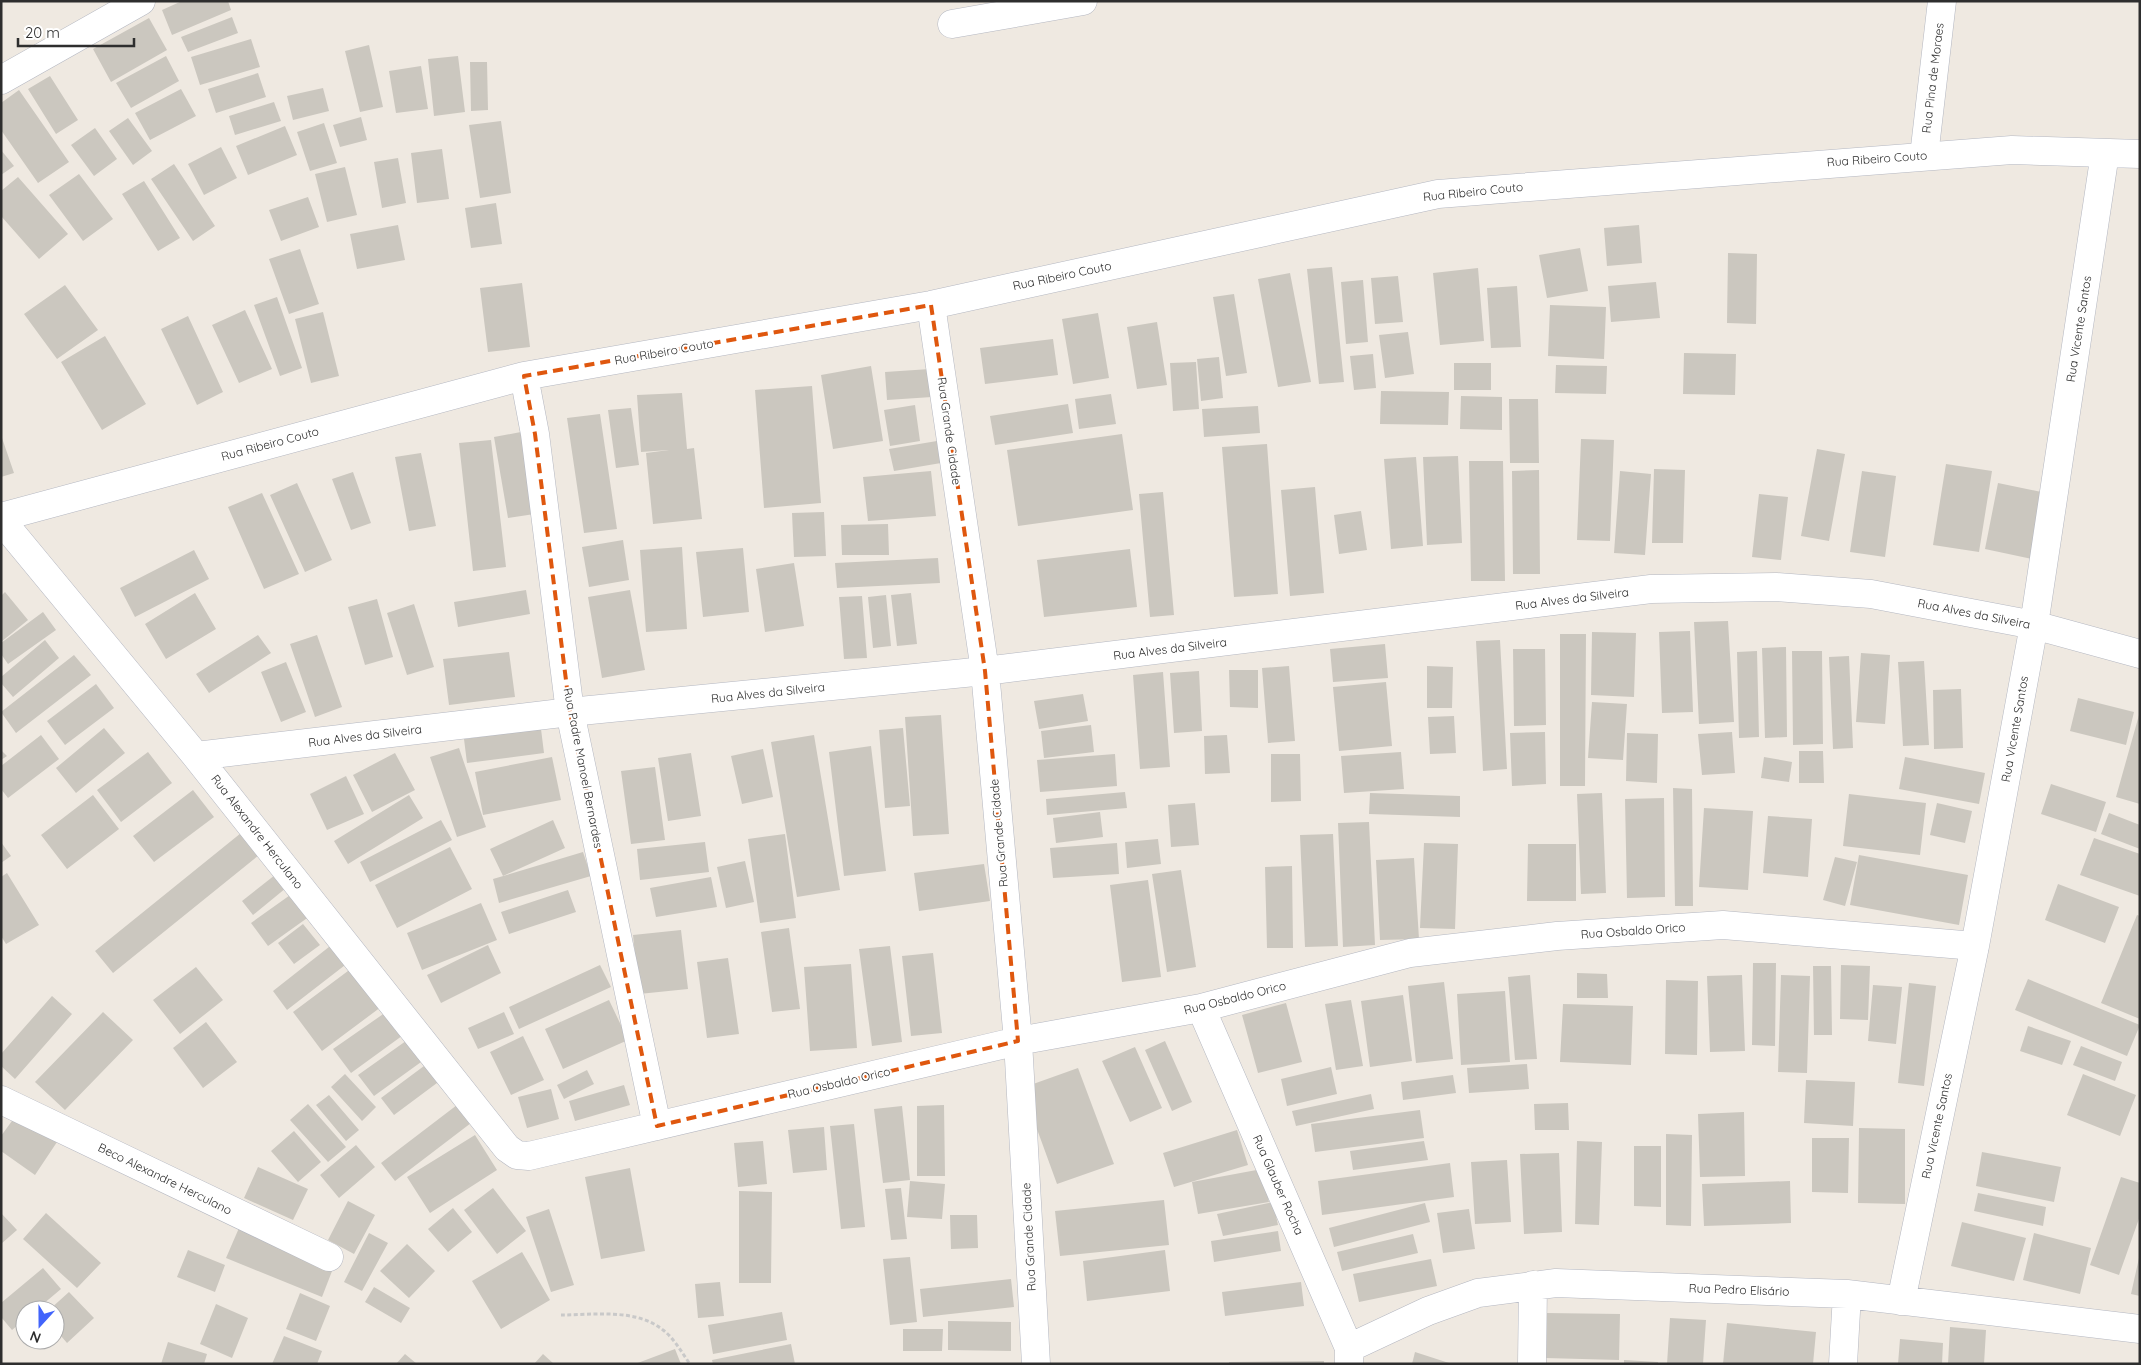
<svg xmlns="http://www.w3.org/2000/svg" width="2141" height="1365" font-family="Quicksand,sans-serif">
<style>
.building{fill:#cbc7bf}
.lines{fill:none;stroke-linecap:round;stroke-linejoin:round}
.minor-casing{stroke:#b4b7c1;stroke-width:29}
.path{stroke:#c9c9c9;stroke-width:3;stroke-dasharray:4 2.5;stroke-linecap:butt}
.minor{stroke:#fff;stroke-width:28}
.marked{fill:none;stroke:#df570e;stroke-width:4;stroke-dasharray:10 6;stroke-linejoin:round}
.labels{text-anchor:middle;stroke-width:4;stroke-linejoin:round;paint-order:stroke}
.street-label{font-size:12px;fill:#2e2e2e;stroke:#fff}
</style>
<rect width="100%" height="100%" fill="#efe9e1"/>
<!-- building -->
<path class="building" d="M182 1H228L231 10 172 35 162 10Z
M232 17 238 33 188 52 181 37Z
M149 18 167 50 111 82 93 49Z
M251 39 260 67 200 85 191 57Z
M369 45 383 107 360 112 345 51Z
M166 56 179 81 131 108 116 83Z
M458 56 465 112 434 116 428 59Z
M470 62H487L488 110 471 111Z
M421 66 428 109 396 113 389 71Z
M258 73 266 97 216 113 208 89Z
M50 76 78 120 56 134 28 89Z
M323 88 329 111 293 120 287 96Z
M181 89 196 116 150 140 135 113Z
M19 90 69 162 38 183 1 130V103Z
M274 102 281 121 235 135 229 116Z
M361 117 367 140 340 147 333 125Z
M128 118 152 151 133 165 109 131Z
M501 121 511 193 480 198 469 125Z
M324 123 337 163 310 171 297 132Z
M285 126 297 155 248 175 236 146Z
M95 128 117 159 94 176 71 145Z
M221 147 237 178 204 195 188 164Z
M442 149 449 199 417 203 411 153Z
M1 150 14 166 1 175Z
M398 158 406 203 382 208 374 162Z
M174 164 215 226 193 241 151 179Z
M345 167 357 215 327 222 315 174Z
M79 174 113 219 83 241 49 195Z
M18 177 68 234 39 259 1 216V191Z
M144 181 180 238 158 251 122 194Z
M308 197 319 227 281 241 269 210Z
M496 203 502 244 471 248 465 208Z
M398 225 405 260 357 269 350 234Z
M1639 225 1642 263 1607 266 1604 228Z
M1580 248 1588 291 1547 298 1539 255Z
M300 249 319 304 289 314 269 259Z
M1728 253 1757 254 1756 324 1727 323Z
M1332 267 1344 382 1319 384 1307 269Z
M1478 268 1484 341 1440 345 1433 273Z
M1290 273 1311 382 1278 387 1258 279Z
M1398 276 1403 322 1375 324 1371 278Z
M1363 280 1368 342 1346 344 1341 282Z
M1656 282 1660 318 1611 322 1608 286Z
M522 283 530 347 488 352 480 288Z
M65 285 98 330 57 359 24 314Z
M1517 286 1521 347 1491 348 1487 288Z
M1234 294 1247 373 1226 376 1213 297Z
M277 297 302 368 280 376 254 305Z
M1550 305 1606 307 1604 359 1548 356Z
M245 310 272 369 239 383 212 325Z
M323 312 339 376 311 383 295 319Z
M1098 313 1109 378 1073 384 1062 319Z
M188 316 223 392 197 405 161 329Z
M1157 322 1167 385 1137 389 1127 327Z
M1408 332 1414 374 1385 378 1379 335Z
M105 336 146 404 102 430 61 362Z
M1053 339 1058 375 985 384 980 348Z
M1684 353 1736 354 1735 395 1683 394Z
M1373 354 1376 388 1354 390 1350 356Z
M1219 357 1223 398 1201 401 1197 359Z
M1196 362 1199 409 1173 411 1170 363Z
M1454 363H1491V390H1454Z
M1556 365 1607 366 1606 394 1555 393Z
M871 366 883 441 833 449 821 375Z
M930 369 932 397 887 400 885 372Z
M812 386 821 503 764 508 755 390Z
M1381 391 1449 392 1448 425 1380 424Z
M682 393 687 449 694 448 702 519 653 524 646 453 669 450 641 452 637 395Z
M1111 394 1116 424 1079 429 1075 399Z
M1461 396 1502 397V430L1460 429Z
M1509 399H1538L1539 463H1510Z
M1068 404 1073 433 995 445 990 416Z
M915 405 920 441 890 446 884 410Z
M1258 406 1260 433 1204 437 1202 409Z
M631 408 639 465 616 468 608 410Z
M600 414 617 529 584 533 567 418Z
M526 431 541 513 508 518 494 437Z
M1122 434 1133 510 1018 526 1007 450Z
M1 435 14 473 1 477Z
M1581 439 1614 440 1610 541 1577 540Z
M491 440 506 567 473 571 459 443Z
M937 441 941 463 894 471 889 449Z
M1267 444 1278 594 1234 597 1222 447Z
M1817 449 1845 454 1829 541 1801 536Z
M421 453 436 526 409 531 395 457Z
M1458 456 1462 543 1427 545 1423 457Z
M1416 457 1423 546 1391 549 1384 459Z
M1469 461H1503L1505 581H1471Z
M1946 464 1992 471 1979 552 1933 545Z
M1654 469 1685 470 1683 543H1652Z
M1539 470 1540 574H1513L1512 471Z
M931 471 936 516 868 521 863 477Z
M1620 471 1651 474 1645 555 1614 553Z
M1862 471 1896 476 1885 557 1850 552Z
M353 472 371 523 351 530 332 479Z
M297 483 332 560 305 572 270 495Z
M1998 483 2046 493 2032 559 1985 549Z
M1315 487 1324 593 1290 596 1281 490Z
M1163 492 1174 615 1150 617 1139 494Z
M262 493 299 574 264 589 228 507Z
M1759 494 1788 497 1781 560 1752 557Z
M1361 511 1367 550 1339 554 1334 515Z
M824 512 826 556 794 557 792 513Z
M888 524 889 555H842L841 525Z
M623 540 629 580 589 587 582 547Z
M682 547 687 629 646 632 640 550Z
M743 548 749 612 703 617 696 552Z
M1130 549 1137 607 1044 617 1037 560Z
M194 550 209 579 135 617 120 588Z
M938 558 940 583 837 588 835 563Z
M794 563 804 626 765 632 756 569Z
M526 590 530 614 458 627 454 602Z
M630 590 645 670 602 678 588 597Z
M5 592 28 620 1 642V596Z
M195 593 216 629 166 659 145 624Z
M911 593 917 644 897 646 891 595Z
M886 595 891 646 873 648 868 597Z
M862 596 867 658 844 659 839 597Z
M377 599 393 657 365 665 348 607Z
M414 604 434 667 407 675 387 613Z
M43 612 56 630 8 664 1 654V643Z
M1728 621 1734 722 1699 724 1694 622Z
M1690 631 1693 712 1662 713 1659 632Z
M1592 632 1636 633 1634 697 1591 695Z
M1560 634H1586L1585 786H1560Z
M258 635 271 653 209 693 196 674Z
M317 635 342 707 315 717 290 644Z
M45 640 59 658 13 697 1 683V677Z
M1500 640 1507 769 1483 771 1476 641Z
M1385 644 1388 678 1333 682 1330 649Z
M1786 647 1787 737 1765 738 1762 648Z
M1513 649H1545L1546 725 1514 726Z
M1757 651 1759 737 1739 738 1737 652Z
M1792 651H1822L1823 744 1793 745Z
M509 652 515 697 449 705 443 659Z
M1861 653 1890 655 1885 724 1856 722Z
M74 655 91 675 16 733 1 712Z
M1849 656 1853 748 1833 749 1829 657Z
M1924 661 1929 745 1903 746 1898 662Z
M286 662 306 712 281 722 261 672Z
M1289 666 1295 741 1268 743 1262 668Z
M1427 666 1453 667 1452 708H1427Z
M1229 670H1258V708L1230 707Z
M1199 671 1202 731 1174 733 1170 673Z
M1163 672 1170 767 1140 769 1133 675Z
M1386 682 1392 746 1339 751 1333 687Z
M96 684 114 708 65 745 47 721Z
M1961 689 1963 748 1934 749 1933 690Z
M1083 694 1088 721 1039 729 1034 701Z
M2078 698 2134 712 2126 745 2070 731Z
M1592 702 1627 704 1623 760 1588 758Z
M941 715 949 834 913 836 905 717Z
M2139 715H2140V804L2116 797Z
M1454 716 1456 753 1430 754 1428 717Z
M1091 725 1094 752 1044 758 1041 731Z
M104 728 125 753 76 793 56 768Z
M903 728 910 806 885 808 879 730Z
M541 729 544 753 467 763 464 739Z
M1545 732 1546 784 1512 786 1510 733Z
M1732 732 1735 773 1702 775 1698 734Z
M1627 733 1658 734 1657 783 1626 781Z
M41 735 59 759 8 798 1 789V766Z
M814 735 840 890 797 897 771 742Z
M1227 735 1230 773 1205 774 1204 736Z
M871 746 886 871 844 876 829 752Z
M459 748 486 827 457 837 430 757Z
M763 749 773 797 742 804 731 756Z
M1 750 7 756 1 760Z
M1799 751H1823L1824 783H1799Z
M148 752 172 783 121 822 97 790Z
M1401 752 1404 789 1344 793 1341 756Z
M395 753 415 790 372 812 353 775Z
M691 753 701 816 668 821 658 758Z
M1115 754 1117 786 1040 792 1037 760Z
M1271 754H1300L1301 801 1271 802Z
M552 757 561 800 483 815 475 772Z
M1764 757 1792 762 1789 782 1761 778Z
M1905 757 1985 773 1979 804 1899 789Z
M655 767 665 840 631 844 621 771Z
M346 776 364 814 327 830 310 794Z
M2051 784 2106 802 2096 832 2041 814Z
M1673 788 1692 789 1693 906H1675Z
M193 790 214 817 154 862 133 836Z
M1125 792 1127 808 1047 815 1046 799Z
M1370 793 1460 796V817L1369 814Z
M1602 793 1606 893 1581 894 1577 794Z
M1849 794 1926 803 1920 855 1843 846Z
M93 795 119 829 67 869 41 835Z
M409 795 423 818 348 864 334 841Z
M1664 798 1665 897 1627 898 1625 799Z
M1195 803 1199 845 1171 847 1168 805Z
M1937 803 1972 811 1965 843 1930 835Z
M1704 808 1753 811 1748 890 1699 887Z
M1100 812 1103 837 1056 843 1053 818Z
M2109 813 2140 825V849L2101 834Z
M1768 816 1812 819 1808 877 1763 873Z
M441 820 452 840 370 882 360 862Z
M553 820 565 848 503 876 490 849Z
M1369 822 1375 945 1343 947 1338 823Z
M241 833 259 855 113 973 95 951Z
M785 834 796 918 760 923 748 839Z
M1333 834 1338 946 1305 947 1300 835Z
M2094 838 2140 854V896L2080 875Z
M1158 839 1161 864 1127 868 1125 842Z
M1 842 11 856 1 863Z
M705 842 709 872 640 880 637 849Z
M1117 843 1119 874 1053 878 1050 848Z
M1424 843 1458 844 1455 929 1420 928Z
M1528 844H1576V901H1527Z
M450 847 472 889 397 928 375 885Z
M583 852 591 876 499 903 493 879Z
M1859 855 1968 875 1959 925 1850 905Z
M1835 857 1857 862 1845 906 1823 900Z
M1414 858 1419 939 1380 940 1376 860Z
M745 861 754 902 726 908 717 867Z
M984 864 990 901 919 911 914 873Z
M1292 866 1293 948H1267L1265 867Z
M1181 870 1196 967 1167 972 1152 874Z
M7 873 39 925 6 944 1 936V877Z
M275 875 286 888 253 915 242 901Z
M711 877 717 907 656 917 650 888Z
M1148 880 1161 977 1122 982 1110 885Z
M2058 884 2119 907 2105 943 2045 920Z
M568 890 576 912 509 934 501 912Z
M293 893 310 916 268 946 251 923Z
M481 903 497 940 422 970 407 933Z
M2137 915 2140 916V1019L2101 1003Z
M303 924 320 945 294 964 278 943Z
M789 928 800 1009 772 1012 761 932Z
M681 930 688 989 639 994 633 935Z
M334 943 349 962 287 1010 273 991Z
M488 945 501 973 441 1003 427 975Z
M890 946 902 1042 872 1046 859 949Z
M933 953 942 1033 911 1036 902 956Z
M728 958 739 1034 707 1038 697 962Z
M1753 963H1776L1775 1046 1752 1045Z
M851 964 857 1048 810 1051 804 967Z
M356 965 385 1004 322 1051 293 1012Z
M600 965 611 987 519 1029 509 1007Z
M1841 965 1870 966 1868 1020 1840 1019Z
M1813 966H1831L1832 1035H1814Z
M196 967 223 1000 180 1034 153 1000Z
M1577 973 1607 974 1608 998H1577Z
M1530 975 1537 1059 1515 1060 1508 977Z
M1742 975 1745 1051 1710 1052 1707 976Z
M1781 975 1810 976 1807 1073 1778 1072Z
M2028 979 2140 1025 2127 1056 2015 1010Z
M1666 980 1698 981 1697 1055 1665 1054Z
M1444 982 1453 1059 1416 1063 1408 986Z
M1909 983 1936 986 1924 1086 1898 1083Z
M1873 985 1902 987 1896 1044 1868 1041Z
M1505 991 1510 1062 1461 1065 1457 994Z
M1403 995 1412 1061 1370 1067 1361 1001Z
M52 996 72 1014 15 1079 1 1066V1054Z
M609 1000 628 1040 563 1069 545 1029Z
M1351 1000 1363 1066 1336 1070 1325 1004Z
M1286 1003 1302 1062 1258 1073 1242 1015Z
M1563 1004 1633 1006 1631 1065 1560 1062Z
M389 1010 406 1033 351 1073 333 1049Z
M103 1012 133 1040 65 1110 35 1082Z
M504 1012 514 1034 478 1049 468 1028Z
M206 1022 237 1062 203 1088 173 1048Z
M2028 1026 2071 1041 2062 1065 2020 1051Z
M413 1036 428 1057 374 1096 358 1075Z
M523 1036 544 1080 511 1095 490 1052Z
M1165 1041 1192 1102 1172 1111 1145 1050Z
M2081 1046 2122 1062 2115 1081 2073 1065Z
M1135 1047 1162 1108 1130 1122 1102 1061Z
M428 1063 441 1080 394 1115 381 1098Z
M1527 1064 1529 1089 1469 1093 1467 1068Z
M1331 1067 1337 1094 1287 1106 1281 1079Z
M1078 1068 1114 1164 1057 1184 1022 1088Z
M587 1070 594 1084 564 1099 557 1085Z
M345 1074 376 1107 362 1121 331 1087Z
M2083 1074 2136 1095 2120 1136 2067 1115Z
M1453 1075 1456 1093 1403 1100 1401 1082Z
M1806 1080 1855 1082 1853 1126 1804 1123Z
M624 1085 630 1105 575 1121 569 1101Z
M551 1089 559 1119 527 1128 518 1097Z
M1371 1094 1374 1109 1296 1126 1292 1111Z
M329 1095 359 1130 346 1141 316 1105Z
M1568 1103 1569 1130H1535L1534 1104Z
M308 1104 346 1147 328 1162 290 1120Z
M457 1105 471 1123 395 1181 381 1163Z
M944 1105 945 1176H917V1106Z
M902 1106 910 1180 883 1183 874 1109Z
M1420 1110 1424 1138 1315 1152 1311 1124Z
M1744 1112 1745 1176 1700 1177 1698 1114Z
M17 1114 57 1142 35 1175 1 1151V1136Z
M854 1124 865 1227 841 1229 830 1126Z
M824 1127 827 1170 793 1173 788 1130Z
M1859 1128 1905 1129V1204L1858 1203Z
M1237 1130 1248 1165 1174 1187 1163 1153Z
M294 1131 321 1162 298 1182 271 1151Z
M1666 1134 1692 1135 1691 1226 1666 1225Z
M475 1135 497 1170 430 1213 407 1177Z
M1812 1138H1849L1848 1193 1812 1192Z
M763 1141 767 1184 738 1187 734 1143Z
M1424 1141 1428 1160 1353 1170 1350 1151Z
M1577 1141 1602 1142 1599 1225 1575 1224Z
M356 1145 375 1167 339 1198 320 1175Z
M1634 1146H1661V1207L1634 1206Z
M1982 1152 2061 1167 2054 1202 1976 1186Z
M1559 1153 1562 1232 1524 1234 1520 1154Z
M1507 1160 1511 1222 1475 1224 1471 1162Z
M1450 1163 1454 1197 1322 1215 1318 1181Z
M258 1167 308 1189 293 1220 244 1198Z
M630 1168 645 1251 601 1259 585 1177Z
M1262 1169 1269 1202 1198 1214 1192 1182Z
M2121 1177 2140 1183V1216L2119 1275 2090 1265Z
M910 1181 945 1184 942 1219 907 1217Z
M1790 1181 1791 1223 1704 1226 1702 1184Z
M493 1188 526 1231 497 1254 464 1210Z
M901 1188 907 1239 891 1240 885 1189Z
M739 1191 772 1192 771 1283H739Z
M1978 1193 2046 1207 2043 1226 1974 1211Z
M1164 1200 1169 1245 1060 1256 1055 1211Z
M348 1201 375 1215 354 1254 328 1240Z
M1273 1202 1278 1225 1223 1236 1217 1214Z
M1425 1203 1430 1222 1334 1247 1329 1228Z
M453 1208 472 1232 448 1252 428 1229Z
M549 1209 574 1285 551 1292 526 1217Z
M1469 1209 1475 1249 1443 1253 1437 1213Z
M1 1213 17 1230 1 1244Z
M46 1213 101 1263 77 1288 23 1239Z
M950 1215H977L978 1248 951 1249Z
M1962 1222 2026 1238 2014 1281 1951 1266Z
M239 1228 334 1266 322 1297 226 1258Z
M1278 1231 1281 1251 1214 1262 1211 1241Z
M369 1233 388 1243 362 1291 344 1282Z
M2034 1233 2091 1248 2080 1294 2023 1280Z
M1413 1234 1418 1253 1342 1271 1337 1252Z
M407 1244 435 1271 409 1298 380 1271Z
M188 1250 225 1265 215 1292 177 1277Z
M1165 1250 1170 1291 1087 1301 1083 1261Z
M522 1252 550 1300 501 1329 472 1281Z
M910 1257 917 1322 890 1325 883 1259Z
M2139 1258H2140V1296L2131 1294Z
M1431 1259 1437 1286 1359 1302 1353 1274Z
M43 1268 61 1289 36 1310H25V1319L12 1330 1 1317V1303Z
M1011 1279 1014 1307 923 1317 920 1289Z
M720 1282 724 1316 698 1318 695 1284Z
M1301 1282 1304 1306 1225 1316 1222 1292Z
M374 1287 410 1308 401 1323 365 1302Z
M69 1292 94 1318 67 1343 55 1329V1310H49Z
M300 1293 330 1306 316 1341 286 1329Z
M216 1304 248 1318 232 1358 200 1344Z
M782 1312 787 1340 713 1354 708 1325Z
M1546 1313 1620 1314 1619 1360 1545 1358Z
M1670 1318 1706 1320 1703 1364H1667Z
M948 1321 1011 1322V1351L948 1350Z
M1727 1323 1816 1332 1813 1364H1723Z
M1950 1327 1986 1330 1984 1364H1948Z
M903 1329H943L942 1351H903Z
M284 1336 322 1351 317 1364H272Z
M1900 1339 1943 1343 1942 1364H1898Z
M168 1342 207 1354 204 1364H161Z
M791 1344 795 1364H713L712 1360Z
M675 1349 681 1364H635Z
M1415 1352 1449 1363V1364H1412Z
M405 1354 417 1364H396Z
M543 1354 554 1364H534Z
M1624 1360 1658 1362V1364H1624Z
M1324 1361V1364H1229V1362Z"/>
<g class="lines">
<!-- minor casing -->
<g class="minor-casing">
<path id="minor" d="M952 24 1083 1
M1 80 141 1
M1924 156 1942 1
M931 305 985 671 1018 1041 1036 1364
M524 376 535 434 570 712 657 1126
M1 517 524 376 931 305 1438 194 2012 150 2140 154
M1 520 196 756 507 1148 517 1155 529 1156 1018 1041 1201 1008 1410 953 1557 936 1723 925 1975 946
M196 756 570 712 985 671 1651 589 1776 587 1871 594 2034 625 2140 654
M1201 1008 1349 1348V1364
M1 1100 329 1257
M1901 1301 1975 946 2034 625 2105 153
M1349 1348 1428 1311 1478 1293 1556 1283 1847 1294 2140 1329
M1532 1364 1533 1285
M1843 1364 1847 1294"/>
</g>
<!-- path -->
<path class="path" d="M561 1315C594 1315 636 1308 663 1330 674 1338 682 1353 690 1364"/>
<!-- minor -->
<use href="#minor" class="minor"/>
</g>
<!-- marked area -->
<path class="marked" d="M931 305 985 671 1018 1041 657 1126 570 712 535 434 524 376Z"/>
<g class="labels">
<!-- street labels -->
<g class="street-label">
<text transform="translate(1933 78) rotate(-83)" y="4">Rua Pina de Moraes</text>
<text transform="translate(1877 159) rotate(-4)" y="4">Rua Ribeiro Couto</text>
<text transform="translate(1473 192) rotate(-6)" y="4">Rua Ribeiro Couto</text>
<text transform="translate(1062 276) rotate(-12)" y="4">Rua Ribeiro Couto</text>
<text transform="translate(2079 329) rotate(-81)" y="4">Rua Vicente Santos</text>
<text transform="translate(664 352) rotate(-10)" y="4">Rua Ribeiro Couto</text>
<text transform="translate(949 431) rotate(82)" y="4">Rua Grande Cidade</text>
<text transform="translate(270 444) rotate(-15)" y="4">Rua Ribeiro Couto</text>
<text transform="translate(1572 599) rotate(-7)" y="4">Rua Alves da Silveira</text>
<text transform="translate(1974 614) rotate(11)" y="4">Rua Alves da Silveira</text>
<text transform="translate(1170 649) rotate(-7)" y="4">Rua Alves da Silveira</text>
<text transform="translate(768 693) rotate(-6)" y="4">Rua Alves da Silveira</text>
<text transform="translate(2015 729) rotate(-80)" y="4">Rua Vicente Santos</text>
<text transform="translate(365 736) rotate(-7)" y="4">Rua Alves da Silveira</text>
<text transform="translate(583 768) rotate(79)" y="4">Rua Padre Manoel Bernardes</text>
<text transform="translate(257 832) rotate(52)" y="4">Rua Alexandre Herculano</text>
<text transform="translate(999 833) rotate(-95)" y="4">Rua Grande Cidade</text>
<text transform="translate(1633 931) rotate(-4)" y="4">Rua Osbaldo Orico</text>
<text transform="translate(1235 998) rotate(-14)" y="4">Rua Osbaldo Orico</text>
<text transform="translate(839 1083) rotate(-13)" y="4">Rua Osbaldo Orico</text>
<text transform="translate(1937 1126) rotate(-78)" y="4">Rua Vicente Santos</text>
<text transform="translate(165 1179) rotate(26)" y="4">Beco Alexandre Herculano</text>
<text transform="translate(1278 1185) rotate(66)" y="4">Rua Glauber Rocha</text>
<text transform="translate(1029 1237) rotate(-93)" y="4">Rua Grande Cidade</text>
<text transform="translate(1739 1290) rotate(2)" y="4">Rua Pedro Elisário</text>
</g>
</g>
<!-- border -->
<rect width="2141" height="1365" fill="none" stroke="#2e2e2e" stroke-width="5"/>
<!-- north arrow -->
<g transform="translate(40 1325) rotate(201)"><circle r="24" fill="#ffffff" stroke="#ababab"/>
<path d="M0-4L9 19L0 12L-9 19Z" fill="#4264fb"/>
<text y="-8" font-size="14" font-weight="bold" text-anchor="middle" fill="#2e2e2e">N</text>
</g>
<!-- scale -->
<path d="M18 38v8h116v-8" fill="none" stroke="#2e2e2e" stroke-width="2.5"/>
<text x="25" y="38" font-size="15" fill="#2e2e2e" stroke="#ffffff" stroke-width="4" paint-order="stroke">20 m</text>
</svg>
